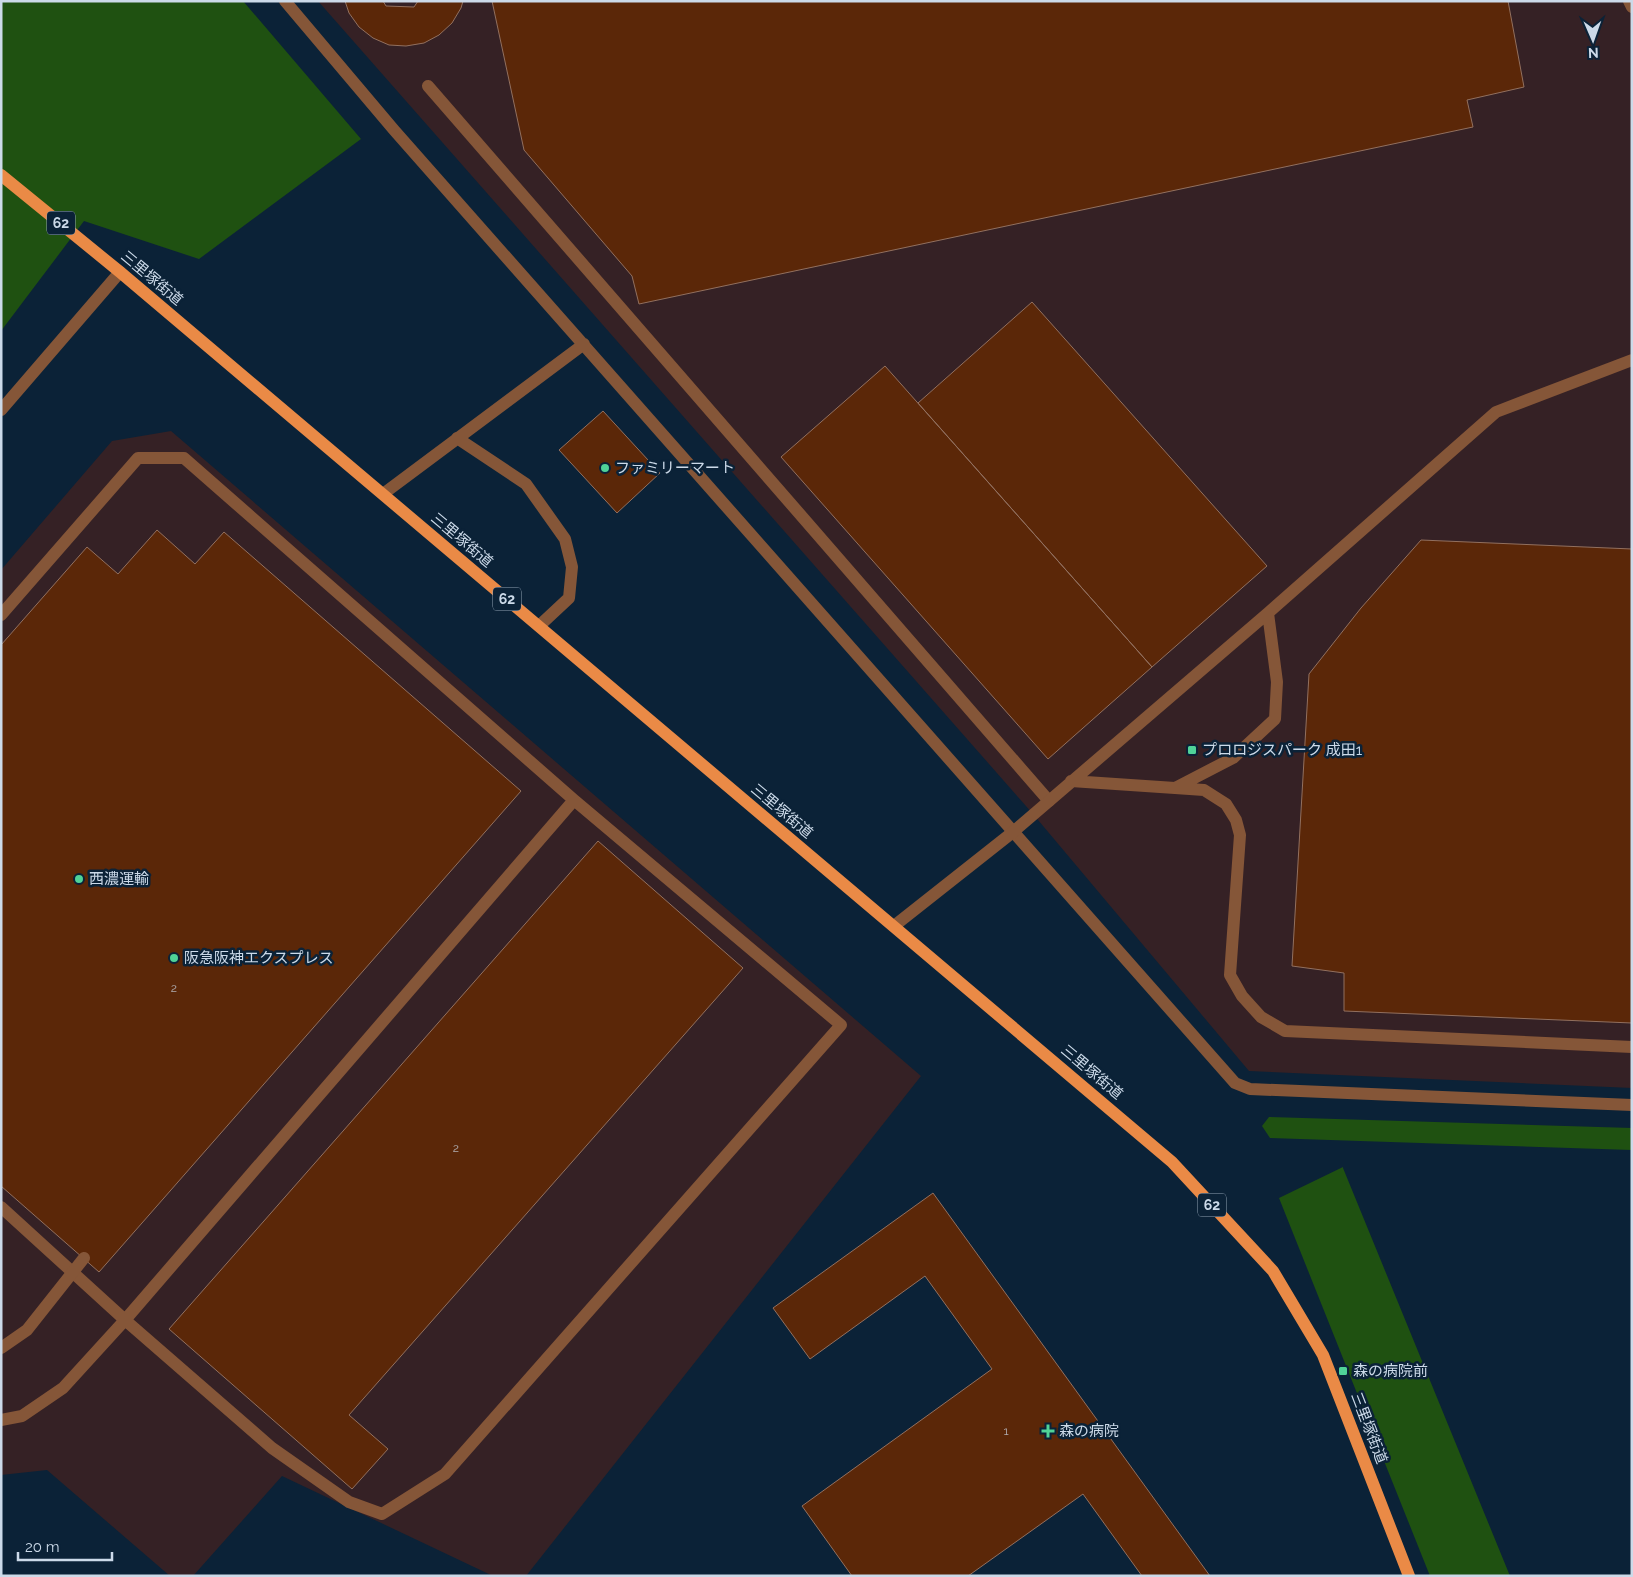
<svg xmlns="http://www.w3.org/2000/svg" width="1633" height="1577" font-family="Raleway,'Noto Sans JP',sans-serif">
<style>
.commercial{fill:#352125}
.forest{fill:#1f5111}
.building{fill:#5b2708;stroke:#92705f}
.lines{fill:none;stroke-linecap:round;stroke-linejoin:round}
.service{stroke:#855638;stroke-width:12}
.minor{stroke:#855638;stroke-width:12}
.tertiary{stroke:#855638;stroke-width:12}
.primary{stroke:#ea8a46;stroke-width:12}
.service-bridge{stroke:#855638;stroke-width:12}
.poi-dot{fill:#50d398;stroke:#0b2237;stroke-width:2}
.labels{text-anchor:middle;stroke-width:5;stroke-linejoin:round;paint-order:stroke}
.number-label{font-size:12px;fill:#b0adb1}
.shield{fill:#0b2237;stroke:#92a3b4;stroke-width:1}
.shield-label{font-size:14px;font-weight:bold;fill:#ccdae9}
.street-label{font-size:15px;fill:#ccdae9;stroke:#0b2237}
.poi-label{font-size:15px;fill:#ccdae9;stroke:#0b2237;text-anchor:start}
</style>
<rect width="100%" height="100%" fill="#0b2237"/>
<!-- commercial -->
<path class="commercial" d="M318 1H1632V1088L1249 1071 1033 814Z
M171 431 921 1076 526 1576H493L282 1476 193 1576H170L47 1470 1 1475V570L112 441Z"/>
<!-- forest -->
<path class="forest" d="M1 1H243L361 139 199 259 84 221 1 331Z
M1269 1117 1632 1128V1150L1270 1138 1262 1126Z
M1343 1167V1168L1510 1576H1430L1279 1198Z"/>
<!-- building -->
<path class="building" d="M345 1H383L386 6 414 7 418 1H463L461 8 452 23 439 35 424 43 406 46 389 45 373 38 359 27 349 13Z
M492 1H1508L1524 87 1467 100 1473 127 639 304 632 276 524 150Z
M1032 302 1267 566 1152 667 918 403Z
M885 366 1152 667 1048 759 781 457Z
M603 411 660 473 617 513 559 450Z
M157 530 195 564 224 532 521 791 99 1272 1 1186V645L87 547 118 574Z
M1421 540 1632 549V1023L1344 1011V973L1292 966 1309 674 1361 608Z
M598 841 743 968 349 1415 388 1449 352 1489 169 1329Z
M933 1193 1210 1576H1142L1083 1494 968 1576H852L802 1506 992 1369 925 1276 810 1359 773 1308Z"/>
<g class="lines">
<!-- service -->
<path class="service" d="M285 1 394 130 1235 1083 1250 1089 1632 1105
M1629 1 1632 7
M428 86 1049 801
M457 438 526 484 565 539 572 567 569 598 539 626
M383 494 584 344
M1 615 138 458H184L574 800 841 1025 445 1474 382 1514 349 1502 272 1448 125 1320 1 1207
M1 1420 22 1416 63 1388 125 1320 574 800"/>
<!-- minor -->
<path class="minor" d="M1071 781 1175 788 1233 758 1275 719 1277 682 1268 613
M1175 788 1204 790 1226 804 1236 820 1240 835 1230 975 1242 996 1261 1017 1285 1031 1632 1047
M894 926 1013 832 1268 613 1496 412 1632 360"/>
<!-- tertiary -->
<path class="tertiary" d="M1 410 120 272"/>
<!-- primary -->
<path class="primary" d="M1 175 120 272 1172 1162 1273 1271 1323 1355 1409 1576"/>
<!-- service-bridge -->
<path class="service-bridge" d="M1 1348 27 1330 84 1258"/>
</g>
<!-- markers -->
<g class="poi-dot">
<circle cx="605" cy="468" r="5"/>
<rect x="1187" y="745" width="10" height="10" rx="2.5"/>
<circle cx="79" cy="879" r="5"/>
<circle cx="174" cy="958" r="5"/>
<rect x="1338" y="1366" width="10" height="10" rx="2.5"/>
<path d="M1045.5 1423.5h5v5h5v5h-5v5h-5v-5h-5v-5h5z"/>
</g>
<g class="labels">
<!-- number labels -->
<g class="number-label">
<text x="174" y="992">2</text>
<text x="456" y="1152">2</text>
<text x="1006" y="1435">1</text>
</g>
<!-- shield labels -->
<g class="shield">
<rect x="47" y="211.5" width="28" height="23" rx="4"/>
<rect x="493" y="587.5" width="28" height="23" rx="4"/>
<rect x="1198" y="1193.5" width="28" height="23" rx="4"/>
</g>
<g class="shield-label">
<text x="61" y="228">62</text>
<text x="507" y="604">62</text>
<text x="1212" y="1210">62</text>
</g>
<!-- street labels -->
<g class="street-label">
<text transform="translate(152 278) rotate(40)" y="5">三里塚街道</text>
<text transform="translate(462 540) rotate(40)" y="5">三里塚街道</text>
<text transform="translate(782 811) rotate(40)" y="5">三里塚街道</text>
<text transform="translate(1092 1072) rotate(40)" y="5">三里塚街道</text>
<text transform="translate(1369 1428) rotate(69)" y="5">三里塚街道</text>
</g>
<!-- poi labels -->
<g class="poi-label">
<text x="615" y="473">ファミリーマート</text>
<text x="1202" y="755">プロロジスパーク 成田1</text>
<text x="89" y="884">西濃運輸</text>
<text x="184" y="963">阪急阪神エクスプレス</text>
<text x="1353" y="1376">森の病院前</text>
<text x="1059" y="1436">森の病院</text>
</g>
</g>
<!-- border -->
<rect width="1633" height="1577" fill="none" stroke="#ccdae9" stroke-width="5"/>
<!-- north arrow -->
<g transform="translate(1593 40) rotate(178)" stroke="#0b2237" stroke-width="4" paint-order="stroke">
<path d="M0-4L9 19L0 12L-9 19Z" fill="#ccdae9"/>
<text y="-8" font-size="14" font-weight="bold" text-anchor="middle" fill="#ccdae9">N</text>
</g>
<!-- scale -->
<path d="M18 1552v8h94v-8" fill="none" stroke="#ccdae9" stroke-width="2.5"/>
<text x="25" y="1552" font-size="15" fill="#ccdae9" stroke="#0b2237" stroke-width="4" paint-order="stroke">20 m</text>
</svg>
